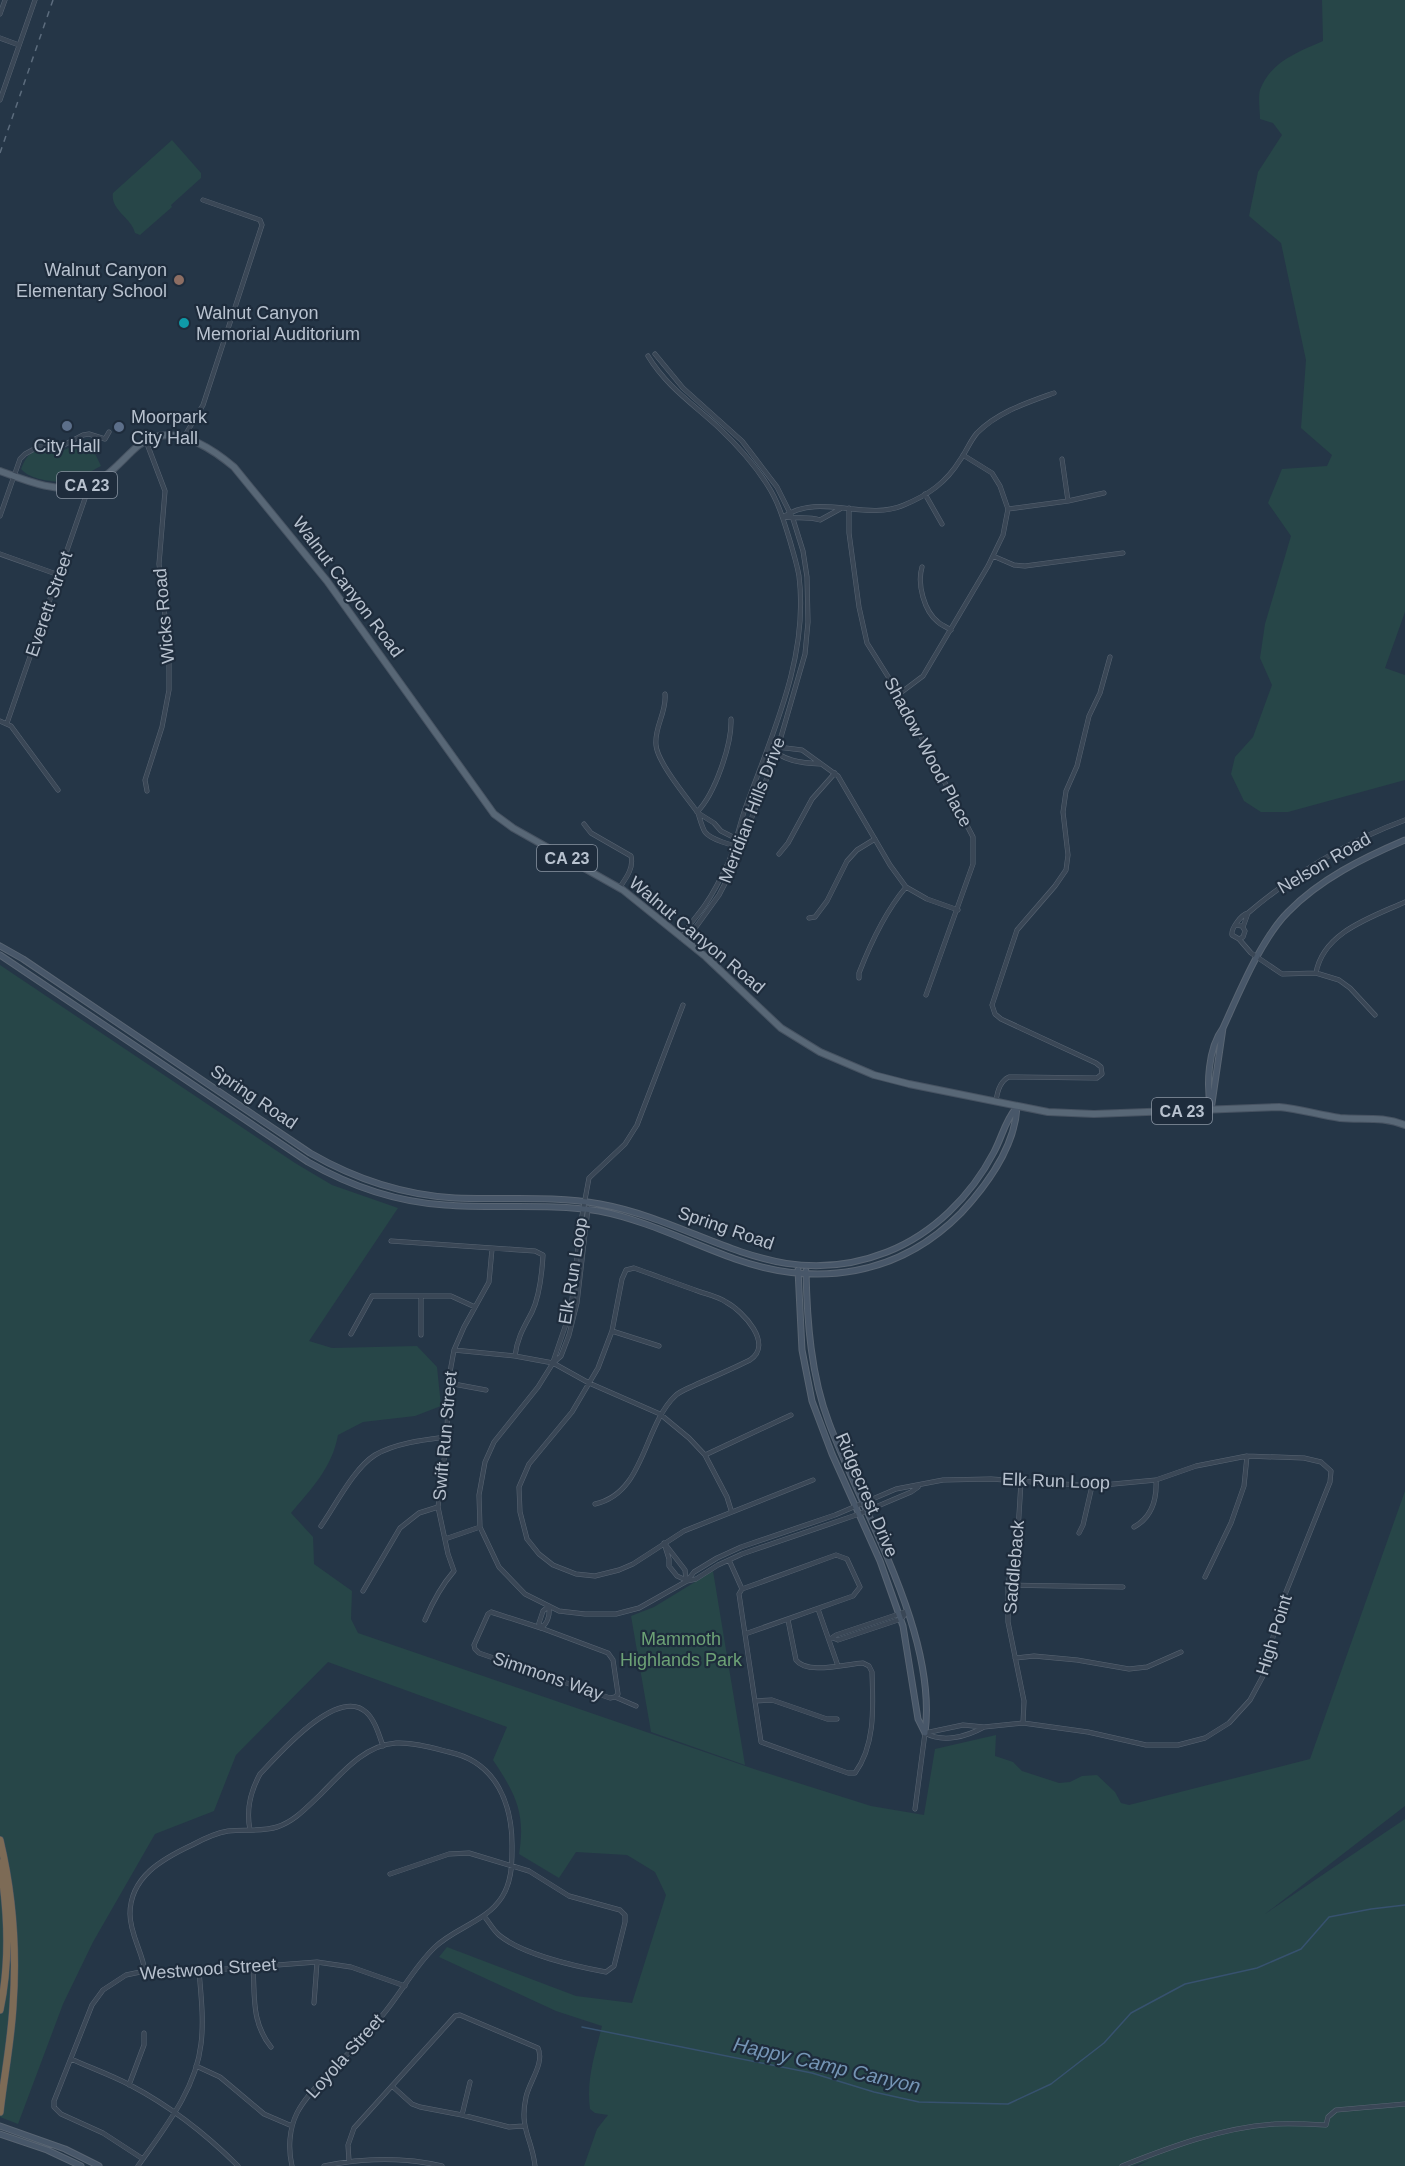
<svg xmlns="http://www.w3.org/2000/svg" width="1405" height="2166" font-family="Arial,sans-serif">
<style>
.green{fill:#274648}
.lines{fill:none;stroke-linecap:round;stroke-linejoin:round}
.stream{stroke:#37526f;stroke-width:1.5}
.street-casing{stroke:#596573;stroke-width:5}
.secondary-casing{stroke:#596573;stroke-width:7}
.primary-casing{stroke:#475362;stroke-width:8}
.highway-casing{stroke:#455261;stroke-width:8}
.street{stroke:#3a4756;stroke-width:4}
.secondary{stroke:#485769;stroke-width:5}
.primary{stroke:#586776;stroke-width:6}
.highway{stroke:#7d6b56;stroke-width:7}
.rail{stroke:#5c6c7d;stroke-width:1.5;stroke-dasharray:6 6;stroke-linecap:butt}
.education-dot{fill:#8d6e63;stroke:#1e2c3c;stroke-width:2}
.culture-dot{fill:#0f9aa8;stroke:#1e2c3c;stroke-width:2}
.service-dot{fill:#5c6f8a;stroke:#1e2c3c;stroke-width:2}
.labels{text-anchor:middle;stroke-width:4.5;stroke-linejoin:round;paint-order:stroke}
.shield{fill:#1e2c3c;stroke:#8a95a3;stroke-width:1.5}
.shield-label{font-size:16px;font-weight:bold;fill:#b8c2cf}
.poi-label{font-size:18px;fill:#b8c2cf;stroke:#1e2c3c;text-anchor:start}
.street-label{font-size:18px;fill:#b8c2cf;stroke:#1e2c3c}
.park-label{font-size:18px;fill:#6da276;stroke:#1e2c3c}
.water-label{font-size:20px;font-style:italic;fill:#7595b5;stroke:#1e2c3c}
</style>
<rect width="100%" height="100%" fill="#253647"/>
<!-- green -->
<path class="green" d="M1322 0H1405V612L1385 668 1405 675V780L1288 812H1261L1244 801 1231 774 1235 757 1253 737 1272 685 1260 658 1265 624 1291 536 1268 503 1282 469 1327 466 1332 455 1301 428 1306 360 1281 243 1249 216 1258 172 1282 135 1273 123 1260 119C1260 111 1258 98 1260 90 1270 62 1298 52 1323 41Z
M172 140 201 173V178L171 205 172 207 140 235 135 233C132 218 110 210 113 193Z
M88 439 101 466C91 471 79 479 69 481 56 483 30 480 21 469 32 440 43 456 61 451 70 448 79 443 88 439Z
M0 965 295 1163 332 1185 398 1208 309 1341 332 1348 417 1346 437 1367 441 1406 415 1416 363 1422 338 1435C332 1468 311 1489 291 1513L313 1537 314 1564 352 1591 351 1619 358 1633 754 1769 871 1806 924 1815 935 1749 996 1735 995 1756 1013 1762 1022 1771 1059 1783 1070 1782 1082 1776 1097 1775 1115 1792 1121 1803 1129 1805 1310 1759 1405 1491V1806L1265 1914 1405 1819V2166H1137L1150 2160 1132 2166H584L597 2129 608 2115 595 2113 590 2109C586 2080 595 2054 602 2026L556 2011 439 1957 447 1947 576 1996 632 2003 666 1895 655 1872 627 1855 576 1852 559 1878 519 1854C526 1813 515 1793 493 1760L507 1727 328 1662 236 1755 214 1811 155 1834 93 1942 63 2004 18 2124 0 2117Z
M713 1571 745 1765 651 1732 631 1616 654 1607Z"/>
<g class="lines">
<!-- stream -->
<path class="stream" d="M582 2027 812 2073 874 2092 919 2102 1008 2104 1051 2084 1104 2043 1131 2013 1185 1984 1257 1968 1301 1949 1329 1917 1371 1909 1405 1905"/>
<!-- street casing -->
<g class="street-casing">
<path id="street" d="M0 14 5 0
M0 38 19 45
M0 100 35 0
M648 356C666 386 693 404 718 427 736 444 755 465 768 486 779 503 784 522 790 541 793 552 797 564 799 576 809 657 772 734 745 809 739 826 736 844 729 861 722 876 714 892 705 905 697 917 687 925 682 939L693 931 719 895 731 872 776 754 805 654 808 622 807 577 803 551 793 519 777 487 742 441 683 388 655 354
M184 437 203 405 262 225 260 220 203 200
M146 441 165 491 159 564 169 652V690L162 727 145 780 147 791
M1062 459 1068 501
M925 494 942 524
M849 508V533L859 607 867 643 899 694 973 837V864L926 995
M840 509 820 520C808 516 796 519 783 517 820 492 865 522 904 505 928 495 946 483 960 460 966 452 970 441 977 433 998 412 1026 403 1054 393
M1008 509 1068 501 1104 493
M0 516 20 459 25 454 38 447H60L83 435 89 434 105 439 109 432
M0 554 59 575
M993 556 1014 565 1025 566 1123 553
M922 567C917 584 924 611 938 622 941 625 947 627 951 630
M665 694C667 712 654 727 656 745 657 762 688 799 698 813
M899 694 923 676 988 566 1003 535 1008 509 1000 486 992 473 963 455
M0 721 11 726 58 790
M7 723 90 484
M821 764C801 763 782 761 769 746L802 750 838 776 890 865 906 887 927 899 958 910
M697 812C715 794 732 744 731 719
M698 813 714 823 721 831 737 839 742 846C734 847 710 839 705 832 702 827 700 819 698 813Z
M584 824 591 833 631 856C634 868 626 878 620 887
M779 854 788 843 812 799 835 773
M809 918 815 917 827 901 847 861 857 850 875 839
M1236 925 1242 926 1245 931 1243 937 1239 939 1232 935C1231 928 1241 915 1248 913 1294 874 1348 841 1405 820
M1243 927 1248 913
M1239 939 1251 953 1282 974 1316 973 1339 980 1350 988 1375 1015
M1316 973C1323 932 1372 917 1405 902
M859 978V973C871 942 885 912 906 887
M996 1102C997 1092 1000 1081 1009 1077L1097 1078 1102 1074 1101 1067 1096 1063 1001 1019 995 1014 992 1005 1017 930 1055 886 1066 870 1068 855 1063 812 1066 791 1077 766 1089 716 1100 693 1110 657
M588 1208 577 1303 569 1335 561 1356 553 1363 538 1387 494 1442 485 1462 479 1495 480 1527 499 1567 525 1594 559 1611 585 1614H616L639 1608 687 1581 694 1572 717 1558 741 1547 835 1515 896 1489 943 1480 991 1479 1092 1486 1156 1480 1196 1466 1247 1456 1304 1458 1321 1462 1331 1471 1330 1482 1282 1602 1263 1676 1250 1700 1229 1723 1205 1738 1178 1745H1146L1088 1732 1023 1723 984 1727
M391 1241 535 1251 543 1255C542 1273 540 1295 532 1312 524 1327 517 1338 515 1356
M612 1331 659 1346
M351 1334 372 1296H451L475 1307
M421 1335V1297
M454 1350 515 1356 553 1363 589 1383 660 1414 689 1438 705 1455 727 1497 731 1510
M553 1362 566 1324 572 1299 581 1221 589 1178 625 1144 637 1125 683 1005
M448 1383 486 1390
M705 1455 791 1415
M1021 1482 1018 1531 1008 1585V1622L1024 1701 1023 1723
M595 1504C645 1493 643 1427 675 1396 680 1391 689 1388 695 1385 713 1377 732 1369 750 1360 774 1344 743 1311 726 1302 717 1296 705 1294 695 1290 675 1283 654 1275 634 1268L626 1270 622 1279 612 1331 598 1368 572 1412 529 1464 519 1487 520 1512 527 1539 539 1554 553 1565 576 1574 595 1576 619 1570 633 1564 684 1531 813 1480
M321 1526C335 1506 354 1468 375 1455 396 1443 423 1440 447 1437
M1134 1527C1152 1517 1157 1499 1156 1480
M1079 1533 1083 1525 1092 1486
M445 1539 480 1527
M664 1543 669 1559V1566L677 1576 686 1580
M665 1544 685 1570 686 1580
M729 1560 742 1589
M1205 1577 1231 1523 1244 1486 1247 1456
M687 1581 696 1579 718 1565 742 1554 859 1514 911 1492 918 1487
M1008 1585 1123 1587
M742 1589 739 1594 761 1742 848 1773H855C876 1744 873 1705 872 1672L869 1666 863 1663C845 1664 807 1675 796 1660L788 1620
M742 1589 836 1555 847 1559 860 1587 853 1596 745 1634
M363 1591 400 1528 419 1513 438 1507
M549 1606C550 1614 548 1623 541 1628L539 1623 543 1611Z
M818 1609 838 1666
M491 1612 541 1628 608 1653 613 1660 618 1694 615 1697 610 1698 479 1653 475 1649 474 1645 488 1614Z
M425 1620C433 1601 441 1586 454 1571L448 1554 438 1507 447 1437 448 1383 454 1350 464 1327 489 1282 492 1249
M829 1640 836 1635 908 1611 901 1619 838 1640 833 1638
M1015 1658 1034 1656 1077 1660 1129 1669 1147 1667 1181 1652
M615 1697 636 1706
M755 1701 772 1700 827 1719H837
M963 1725 984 1727C966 1737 943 1743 925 1733Z
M915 1809 925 1733
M250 1830C246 1810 250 1792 260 1774 278 1755 337 1686 366 1712 375 1720 379 1735 383 1746
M390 1874 449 1854 469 1853 529 1871 569 1896 620 1910 625 1915V1922L614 1966 606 1972C575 1966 523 1955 499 1935 493 1930 489 1922 484 1916
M253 1967C255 1996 251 2022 271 2047
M145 1971C142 1951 130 1934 130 1914 130 1877 162 1859 192 1845 203 1839 216 1833 228 1831 244 1829 261 1832 277 1827 295 1821 307 1807 320 1795 341 1774 364 1745 396 1743 413 1742 433 1748 449 1752 497 1762 513 1805 512 1850 512 1866 511 1883 502 1897 486 1922 456 1927 435 1947 414 1967 400 1995 381 2017 365 2036 348 2054 331 2071 319 2084 305 2097 297 2113 289 2129 288 2149 292 2166
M314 2003 317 1962
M71 2059C91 2068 111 2075 130 2085 170 2106 206 2134 238 2166
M196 2066 220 2077 264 2114 292 2126
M129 2085 144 2045V2033
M392 2086 412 2104 420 2107 462 2115 509 2127 523 2126
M462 2115 470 2082
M143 2159 103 2133 61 2114 54 2107V2101L92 2005 103 1990 126 1975 145 1971H199L317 1962 351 1967 405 1986
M349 2161 348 2145 354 2128 455 2016 460 2015 538 2048C545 2063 529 2082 526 2097 519 2129 532 2138 535 2166
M138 2166C163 2130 196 2090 201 2044 204 2020 201 1995 199 1971
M324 2166C363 2158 403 2157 442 2166
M1122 2166C1170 2147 1223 2127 1275 2124 1292 2123 1309 2124 1326 2125L1328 2117 1336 2110 1405 2104"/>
</g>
<!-- secondary casing -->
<g class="secondary-casing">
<path id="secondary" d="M0 946 23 959 310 1153C355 1179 403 1195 455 1198 503 1200 553 1195 600 1204 704 1223 775 1296 887 1252 933 1234 971 1196 994 1152 1002 1137 1005 1121 1016 1108
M0 955 308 1162C350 1186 396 1202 445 1205 496 1209 548 1203 599 1211 646 1220 690 1243 735 1259 817 1288 899 1276 961 1213 987 1185 1015 1146 1017 1107
M1223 1028 1211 1110C1206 1085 1208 1048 1223 1028 1239 993 1261 939 1288 912 1320 879 1363 858 1405 840
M798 1270 802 1350 812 1401 832 1454 880 1561 903 1626 918 1719 925 1733
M806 1271C807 1321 811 1376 829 1423 863 1514 938 1635 925 1733
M0 2126 65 2149 99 2166
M0 2134 47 2150 81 2166"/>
</g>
<!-- primary casing -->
<g class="primary-casing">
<path id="primary" d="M0 471C27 481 55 493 85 486 108 480 122 459 139 445 170 421 209 446 234 467L327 581 494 814 513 828 623 890 706 957 781 1028 820 1052 874 1075 909 1084 1048 1112 1094 1114 1279 1107C1300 1109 1319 1115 1340 1118 1362 1120 1383 1116 1405 1125"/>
</g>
<!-- highway casing -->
<g class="highway-casing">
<path id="highway" d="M0 1840C13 1895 17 1950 13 2006 11 2042 4 2077 0 2112
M0 1863C8 1911 10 1963 0 2010"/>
</g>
<!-- street -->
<use href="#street" class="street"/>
<!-- secondary -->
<use href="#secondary" class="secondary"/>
<!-- primary -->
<use href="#primary" class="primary"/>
<!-- highway -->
<use href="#highway" class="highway"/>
<!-- rail -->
<path class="rail" d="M0 153 53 0"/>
</g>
<!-- markers -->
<circle class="education-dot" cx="179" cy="280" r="6"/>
<circle class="culture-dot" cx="184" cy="323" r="6"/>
<g class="service-dot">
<circle cx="67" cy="426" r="6"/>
<circle cx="119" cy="427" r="6"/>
</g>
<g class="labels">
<!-- shield labels -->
<g class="shield">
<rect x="57" y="472" width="60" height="26" rx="4.5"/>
<rect x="537" y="845" width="60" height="26" rx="4.5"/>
<rect x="1152" y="1098" width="60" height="26" rx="4.5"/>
</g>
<g class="shield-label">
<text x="87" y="491">CA 23</text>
<text x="567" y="864">CA 23</text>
<text x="1182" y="1117">CA 23</text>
</g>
<!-- poi labels -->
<g class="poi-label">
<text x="167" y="276" text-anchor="end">Walnut Canyon<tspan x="167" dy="21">Elementary School</tspan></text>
<text x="196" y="319">Walnut Canyon<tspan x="196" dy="21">Memorial Auditorium</tspan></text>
<text x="131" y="423">Moorpark<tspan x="131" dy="21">City Hall</tspan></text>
<text x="67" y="452" text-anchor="middle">City Hall</text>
</g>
<!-- street labels -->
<g class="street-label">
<text transform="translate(348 587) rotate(53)" y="6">Walnut Canyon Road</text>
<text transform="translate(49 604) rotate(-71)" y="6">Everett Street</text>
<text transform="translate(164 616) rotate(-95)" y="6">Wicks Road</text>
<text transform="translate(928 752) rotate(62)" y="6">Shadow Wood Place</text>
<text transform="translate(752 810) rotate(-69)" y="6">Meridian Hills Drive</text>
<text transform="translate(1324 863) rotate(-30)" y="6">Nelson Road</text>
<text transform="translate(697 935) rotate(40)" y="6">Walnut Canyon Road</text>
<text transform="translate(254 1097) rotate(34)" y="6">Spring Road</text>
<text transform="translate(726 1228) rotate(19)" y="6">Spring Road</text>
<text transform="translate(573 1271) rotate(-81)" y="6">Elk Run Loop</text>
<text transform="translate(445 1436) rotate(-85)" y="6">Swift Run Street</text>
<text transform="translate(1056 1481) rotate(2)" y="6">Elk Run Loop</text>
<text transform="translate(867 1495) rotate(67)" y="6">Ridgecrest Drive</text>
<text transform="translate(1014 1567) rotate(-85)" y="6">Saddleback</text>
<text transform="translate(1274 1635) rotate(-73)" y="6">High Point</text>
<text transform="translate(548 1676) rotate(19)" y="6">Simmons Way</text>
<text transform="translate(208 1969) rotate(-4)" y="6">Westwood Street</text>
<text transform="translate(345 2056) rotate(-48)" y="6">Loyola Street</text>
</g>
<!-- park labels -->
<g class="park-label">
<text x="681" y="1645">Mammoth<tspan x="681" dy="21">Highlands Park</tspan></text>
</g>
<!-- water labels -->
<g class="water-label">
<text transform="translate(827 2065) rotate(13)" y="7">Happy Camp Canyon</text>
</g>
</g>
</svg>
